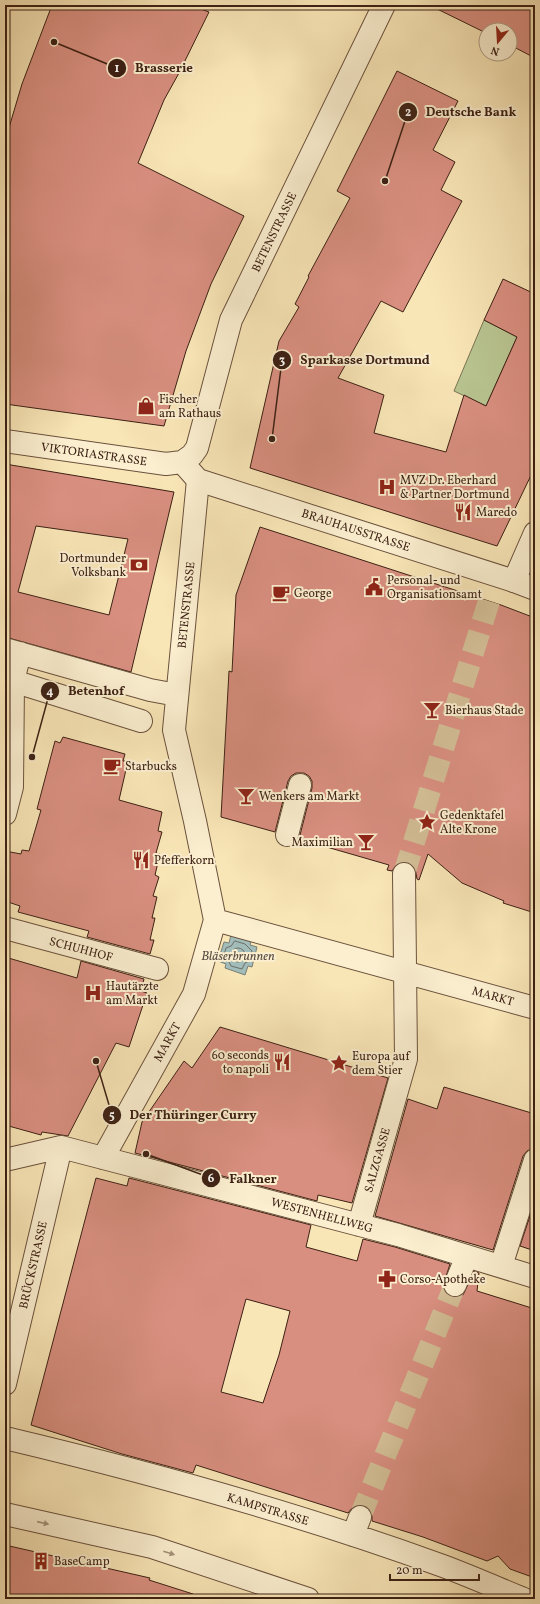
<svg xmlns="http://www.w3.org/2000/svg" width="540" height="1604" font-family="Vollkorn,serif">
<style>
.green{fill:#b9c692;stroke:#7a7353}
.water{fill:#a2bdb9;stroke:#797e77}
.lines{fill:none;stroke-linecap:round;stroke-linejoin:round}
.shore{stroke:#6f6e66;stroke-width:1}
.building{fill:#d98f80;stroke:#3c2014;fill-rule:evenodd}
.pedestrian-tunnel{stroke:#d3be96;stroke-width:22;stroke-dasharray:22 11;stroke-linecap:butt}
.pedestrian-casing{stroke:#6b523d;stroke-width:24}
.minor-casing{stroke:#6b523d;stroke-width:24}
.pedestrian{stroke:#fbefd0;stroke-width:22}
.minor{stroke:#fbefd0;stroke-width:22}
.oneway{fill:#a5927b}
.labels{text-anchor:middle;stroke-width:4;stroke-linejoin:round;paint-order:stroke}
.street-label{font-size:12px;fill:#3c2014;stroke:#fbefd0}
.poi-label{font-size:12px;fill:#3c2014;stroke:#fbefd0;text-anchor:start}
.water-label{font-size:13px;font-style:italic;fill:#5b4f46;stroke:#fbefd0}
.leader{fill:none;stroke:#3c2014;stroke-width:1.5}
.callout-dot{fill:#3c2014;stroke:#fbefd0;stroke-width:1.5}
.mark-label{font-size:12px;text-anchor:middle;font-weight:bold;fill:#fff}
.callout-label{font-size:13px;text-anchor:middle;font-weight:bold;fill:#3c2014;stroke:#fbefd0;stroke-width:4;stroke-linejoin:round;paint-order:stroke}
</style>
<rect width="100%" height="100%" fill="#f9e6b7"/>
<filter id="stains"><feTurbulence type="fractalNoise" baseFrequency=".005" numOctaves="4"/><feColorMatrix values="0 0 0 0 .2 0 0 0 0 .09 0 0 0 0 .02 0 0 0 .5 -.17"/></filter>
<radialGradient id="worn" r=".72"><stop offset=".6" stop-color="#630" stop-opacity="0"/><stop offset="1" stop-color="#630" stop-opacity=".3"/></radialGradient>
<!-- green -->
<path class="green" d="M484 320 517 337 486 406 454 391Z"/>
<!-- water -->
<path class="water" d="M231 935 251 941 250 945 257 947 252 967 248 966 245 975 225 968 226 964 218 961 224 942 229 943Z"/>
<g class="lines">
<!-- shore -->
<path class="shore" d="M235 941 245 944 252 951 249 961 245 963 242 969 231 966 229 962 223 958 226 948 231 946Z
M231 955a7 7 0 1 1 14 0a7 7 0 1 1-14 0Z"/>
</g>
<!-- building -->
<path class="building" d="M52 5H190L209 12 179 73 164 100 138 163 244 216 211 284 186 351 164 426 5 404V141L22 84Z
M429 5H535V58L510 45V30H486V33Z
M397 71 458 101 433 150 455 162 441 190 462 201 403 312 381 301 338 378 384 395 374 433 446 452 464 395 486 406 517 337 484 320 503 279 535 294V467L497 546 250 468 279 341 299 307 295 304 309 277 308 276 350 198 337 191Z
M5 464 174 492 131 672 5 637ZM36 526 128 539 109 615 18 592Z
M260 527 501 605 535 618V913L503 903 504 901 462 883 428 854 419 880 417 879 415 868 410 863 404 862 398 863 392 871 387 870 389 865 299 839 312 788V781L309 776 304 773H296L291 776 288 781 275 832 221 817 229 671 232 672 236 595Z
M63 737 125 754 123 761H128L119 800 162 812 158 831 162 832 156 853 160 854 155 875 159 877 153 896 157 897 152 918H155L150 940H154L150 954 87 937 89 931 18 912 20 906 5 901V851L21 854 22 850 29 851 41 810 37 809 55 741 60 743Z
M5 957 77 978 81 961 144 979 141 991 147 993 129 1047 116 1043 68 1136 42 1132 41 1135 5 1125Z
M220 1027 388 1078 352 1203 318 1195 317 1201 135 1153 142 1122 184 1061 192 1068Z
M444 1087 535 1114V1148L527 1151 523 1156 493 1250 375 1216 408 1099 437 1109Z
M96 1178 127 1186 129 1178 311 1225 306 1247 357 1261 363 1239 395 1247 450 1264 443 1286 445 1292 450 1296 457 1297 463 1295 474 1271 479 1273 477 1291 535 1309V1578L510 1569 498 1556 487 1561 423 1537 372 1521V1515L370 1510 364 1505H358L353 1507 348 1513 196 1465 193 1473 122 1454 31 1425ZM246 1299 290 1311 279 1355 263 1403 221 1392Z
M535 1201V1251L520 1246Z
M5 1545 150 1578 149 1580 193 1594 192 1599H5Z"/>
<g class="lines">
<!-- pedestrian-tunnel -->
<path class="pedestrian-tunnel" d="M404 874 489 601
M360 1517 455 1285"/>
<!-- pedestrian casing -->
<g class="pedestrian-casing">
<path id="pedestrian" d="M514 581 535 589
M5 649 150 690 177 695
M13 681 141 721
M5 814 12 787 13 681 20 653
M287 835 300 785
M215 920 535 1008
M5 928 157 969
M103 1158 194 994 215 920 195 821 174 730 198 480
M5 1160 61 1147 398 1235 535 1277
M359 1225 406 1059 404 874
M501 1266 535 1160
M455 1285 467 1256
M5 1384 61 1147
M5 1438C153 1473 300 1514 443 1566 470 1576 497 1588 524 1599
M5 1514 152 1547 308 1599
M353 1535 360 1517"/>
</g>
<!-- minor casing -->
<g class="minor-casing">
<path id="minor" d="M5 441 166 464 182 462
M182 462 192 455 197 448 231 320 384 5
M182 462 198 480 514 581 535 533"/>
</g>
<!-- pedestrian -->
<use href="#pedestrian" class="pedestrian"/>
<!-- minor -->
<use href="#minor" class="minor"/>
</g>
<!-- one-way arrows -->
<defs><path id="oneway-solid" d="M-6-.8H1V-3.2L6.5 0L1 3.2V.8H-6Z"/></defs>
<g class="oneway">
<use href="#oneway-solid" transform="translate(43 1523) rotate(13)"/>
<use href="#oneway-solid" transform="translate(169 1553) rotate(18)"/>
</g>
<!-- icons -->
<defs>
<g id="shop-bare" transform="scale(1.38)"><path d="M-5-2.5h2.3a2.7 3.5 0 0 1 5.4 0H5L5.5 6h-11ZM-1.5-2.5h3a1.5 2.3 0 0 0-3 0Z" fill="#8f2418" stroke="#fbefd0" stroke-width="2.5" paint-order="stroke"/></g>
<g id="hospital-bare" transform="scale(1.38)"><path d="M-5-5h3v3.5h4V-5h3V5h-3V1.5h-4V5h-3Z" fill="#8f2418" stroke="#fbefd0" stroke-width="2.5" paint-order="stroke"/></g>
<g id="restaurant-bare" transform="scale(1.38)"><path d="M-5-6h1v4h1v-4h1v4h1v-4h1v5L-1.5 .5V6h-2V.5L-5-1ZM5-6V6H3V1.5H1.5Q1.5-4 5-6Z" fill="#8f2418" stroke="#fbefd0" stroke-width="2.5" paint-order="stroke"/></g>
<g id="bank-bare" transform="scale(1.38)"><path d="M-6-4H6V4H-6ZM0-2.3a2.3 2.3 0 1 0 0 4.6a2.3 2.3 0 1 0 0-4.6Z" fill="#8f2418" stroke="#fbefd0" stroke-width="2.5" paint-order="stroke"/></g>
<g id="civic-bare" transform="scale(1.38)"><path d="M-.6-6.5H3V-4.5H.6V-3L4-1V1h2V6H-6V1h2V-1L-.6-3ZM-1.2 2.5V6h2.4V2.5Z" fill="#8f2418" stroke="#fbefd0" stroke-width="2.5" paint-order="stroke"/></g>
<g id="cafe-bare" transform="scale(1.38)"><path d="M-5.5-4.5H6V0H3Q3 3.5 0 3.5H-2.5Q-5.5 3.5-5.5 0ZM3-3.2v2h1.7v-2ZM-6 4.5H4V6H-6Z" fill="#8f2418" stroke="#fbefd0" stroke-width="2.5" paint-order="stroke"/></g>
<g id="bar-bare" transform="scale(1.38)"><path d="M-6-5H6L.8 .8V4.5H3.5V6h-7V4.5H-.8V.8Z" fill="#8f2418" stroke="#fbefd0" stroke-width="2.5" paint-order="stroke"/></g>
<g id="sight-bare" transform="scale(1.38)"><path d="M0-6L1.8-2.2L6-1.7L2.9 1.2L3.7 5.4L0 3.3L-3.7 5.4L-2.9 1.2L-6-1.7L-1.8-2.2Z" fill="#8f2418" stroke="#fbefd0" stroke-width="2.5" paint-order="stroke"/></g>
<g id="pharmacy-bare" transform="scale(1.38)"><path d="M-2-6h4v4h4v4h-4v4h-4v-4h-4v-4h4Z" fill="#8f2418" stroke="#fbefd0" stroke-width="2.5" paint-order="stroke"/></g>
<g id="building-bare" transform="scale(1.38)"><path d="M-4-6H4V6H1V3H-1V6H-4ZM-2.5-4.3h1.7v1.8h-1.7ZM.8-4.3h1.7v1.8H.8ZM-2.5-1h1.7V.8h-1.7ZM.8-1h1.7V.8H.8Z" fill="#8f2418" stroke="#fbefd0" stroke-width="2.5" paint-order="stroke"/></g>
</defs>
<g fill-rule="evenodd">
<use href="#shop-bare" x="146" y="406"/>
<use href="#hospital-bare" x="387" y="487"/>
<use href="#restaurant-bare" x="463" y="512"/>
<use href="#bank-bare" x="139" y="565"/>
<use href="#civic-bare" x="374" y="587"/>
<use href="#cafe-bare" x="281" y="593"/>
<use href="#bar-bare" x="432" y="710"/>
<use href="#cafe-bare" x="112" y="766"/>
<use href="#bar-bare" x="246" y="796"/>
<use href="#sight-bare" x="427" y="822"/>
<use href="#bar-bare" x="366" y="842"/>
<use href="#restaurant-bare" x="141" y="860"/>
<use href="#hospital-bare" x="93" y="993"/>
<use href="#restaurant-bare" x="282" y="1062"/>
<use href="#sight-bare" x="339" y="1063"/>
<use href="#pharmacy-bare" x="387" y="1279"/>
<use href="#building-bare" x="41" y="1561"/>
</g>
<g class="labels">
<!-- street labels -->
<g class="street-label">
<text transform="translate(274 232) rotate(-64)" y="4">BETENSTRASSE</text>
<text transform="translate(94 454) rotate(8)" y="4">VIKTORIASTRASSE</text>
<text transform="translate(356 530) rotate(18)" y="4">BRAUHAUSSTRASSE</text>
<text transform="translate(186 605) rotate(-84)" y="4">BETENSTRASSE</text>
<text transform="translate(81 949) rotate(15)" y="4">SCHUHHOF</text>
<text transform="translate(493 996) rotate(16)" y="4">MARKT</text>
<text transform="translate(167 1042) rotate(-61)" y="4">MARKT</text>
<text transform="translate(377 1160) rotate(-74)" y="4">SALZGASSE</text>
<text transform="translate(322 1215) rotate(15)" y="4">WESTENHELLWEG</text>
<text transform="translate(33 1265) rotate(-77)" y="4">BRÜCKSTRASSE</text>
<text transform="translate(268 1509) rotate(17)" y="4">KAMPSTRASSE</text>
</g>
<!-- poi labels -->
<g class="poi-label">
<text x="159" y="403">Fischer<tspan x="159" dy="14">am Rathaus</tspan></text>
<text x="400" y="484">MVZ Dr. Eberhard<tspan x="400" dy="14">&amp; Partner Dortmund</tspan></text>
<text x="476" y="516">Maredo</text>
<text x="126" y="562" text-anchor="end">Dortmunder<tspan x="126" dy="14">Volksbank</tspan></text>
<text x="387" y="584">Personal- und<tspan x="387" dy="14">Organisationsamt</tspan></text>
<text x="294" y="597">George</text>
<text x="445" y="714">Bierhaus Stade</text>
<text x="125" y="770">Starbucks</text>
<text x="259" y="800">Wenkers am Markt</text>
<text x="440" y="819">Gedenktafel<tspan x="440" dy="14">Alte Krone</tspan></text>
<text x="353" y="846" text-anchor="end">Maximilian</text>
<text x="154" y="864">Pfefferkorn</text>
<text x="106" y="990">Hautärzte<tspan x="106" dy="14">am Markt</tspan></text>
<text x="269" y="1059" text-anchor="end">60 seconds<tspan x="269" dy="14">to napoli</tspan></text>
<text x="352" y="1060">Europa auf<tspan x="352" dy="14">dem Stier</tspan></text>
<text x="400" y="1283">Corso-Apotheke</text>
<text x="54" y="1565">BaseCamp</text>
</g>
<!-- water labels -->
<g class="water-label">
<text x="238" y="960">Bläserbrunnen</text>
</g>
</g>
<!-- callouts -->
<path class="leader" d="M54 42L117 68M385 181L408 112M272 439L282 360M32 757L50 691M96 1061L112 1115M146 1154L211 1178"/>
<g class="callout-dot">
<circle cx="54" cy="42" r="4"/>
<circle cx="385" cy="181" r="4"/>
<circle cx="272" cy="439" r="4"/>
<circle cx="32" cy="757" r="4"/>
<circle cx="96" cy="1061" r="4"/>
<circle cx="146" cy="1154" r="4"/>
<circle cx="117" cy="68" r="10"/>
<circle cx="408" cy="112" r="10"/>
<circle cx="282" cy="360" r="10"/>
<circle cx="50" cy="691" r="10"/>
<circle cx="112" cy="1115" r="10"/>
<circle cx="211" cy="1178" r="10"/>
</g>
<g class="mark-label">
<text x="117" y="72">1</text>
<text x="408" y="116">2</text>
<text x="282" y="364">3</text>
<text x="50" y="695">4</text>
<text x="112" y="1119">5</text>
<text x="211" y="1182">6</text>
</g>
<g class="callout-label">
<text x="164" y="72">Brasserie</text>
<text x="471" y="116">Deutsche Bank</text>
<text x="365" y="364">Sparkasse Dortmund</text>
<text x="96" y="695">Betenhof</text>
<text x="193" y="1119">Der Thüringer Curry</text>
<text x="253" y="1183">Falkner</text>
</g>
<!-- margin -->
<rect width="540" height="1604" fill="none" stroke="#f9e6b7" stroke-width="20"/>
<rect x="6" y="6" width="528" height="1592" fill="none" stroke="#3c2014" stroke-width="2"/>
<rect x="10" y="10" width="520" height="1584" fill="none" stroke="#3c2014"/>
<!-- north arrow -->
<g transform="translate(498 42) rotate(198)"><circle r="19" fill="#fbefd0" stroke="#af9c85"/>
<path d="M0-3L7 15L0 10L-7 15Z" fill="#8f2418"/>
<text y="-6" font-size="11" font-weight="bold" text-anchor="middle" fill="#3c2014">N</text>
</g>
<!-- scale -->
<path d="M390 1574v6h89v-6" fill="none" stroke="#3c2014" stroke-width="2"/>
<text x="396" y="1574" font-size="12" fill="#3c2014" stroke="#fbefd0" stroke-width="3" paint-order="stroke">20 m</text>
<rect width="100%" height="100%" filter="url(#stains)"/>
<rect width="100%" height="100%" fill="url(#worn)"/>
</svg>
